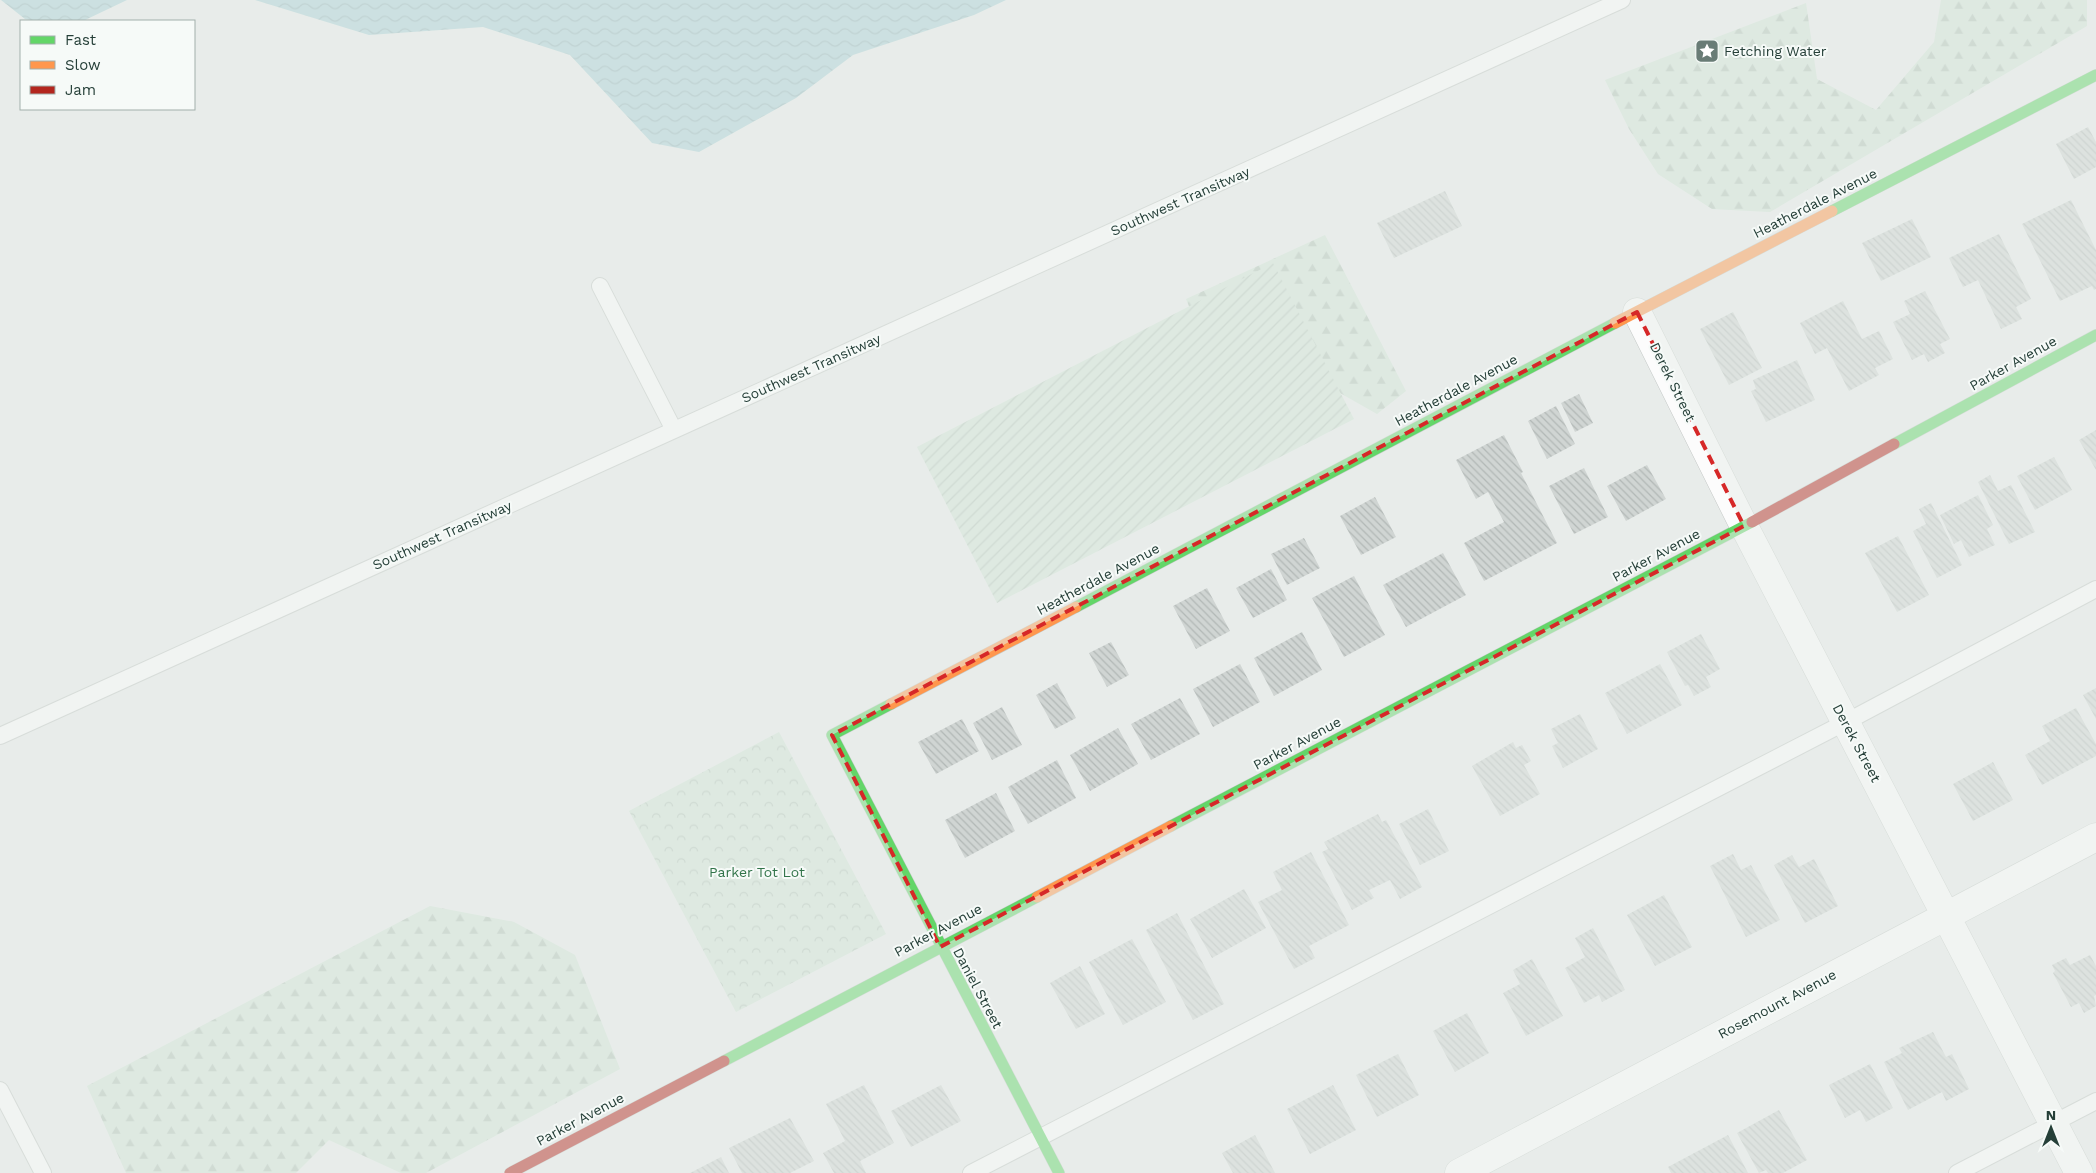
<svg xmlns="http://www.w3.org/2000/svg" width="2096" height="1173" font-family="'Work Sans',sans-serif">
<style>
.forest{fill:url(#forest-firs)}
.park{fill:url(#park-crowns)}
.garden{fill:url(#garden-furrows)}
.water{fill:url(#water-waves)}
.building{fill:url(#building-back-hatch)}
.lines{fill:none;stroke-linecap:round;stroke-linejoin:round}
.lane-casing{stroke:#c5c9c7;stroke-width:18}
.street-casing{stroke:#c5c9c7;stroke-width:29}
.fast-casing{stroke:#c3c9c7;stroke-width:12}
.slow-casing{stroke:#c3c9c7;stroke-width:12}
.jam-casing{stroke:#c3c9c7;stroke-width:12}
.lane{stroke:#fcfcfc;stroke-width:16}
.street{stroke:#fcfcfc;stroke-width:28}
.fast{stroke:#63d668;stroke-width:11}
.slow{stroke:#ff974d;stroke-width:11}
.jam{stroke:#b3261e;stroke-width:11}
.marked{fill:none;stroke:#d62828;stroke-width:4;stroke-dasharray:10 6;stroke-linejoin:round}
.labels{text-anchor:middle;stroke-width:4;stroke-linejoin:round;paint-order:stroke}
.poi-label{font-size:14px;fill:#253f38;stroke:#f6faf8;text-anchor:start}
.street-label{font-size:14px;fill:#253f38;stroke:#f6faf8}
.park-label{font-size:14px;fill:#32744a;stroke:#f6faf8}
</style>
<defs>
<pattern id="forest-firs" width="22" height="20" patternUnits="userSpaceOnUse" patternTransform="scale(1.25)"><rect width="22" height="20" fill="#d2e4d7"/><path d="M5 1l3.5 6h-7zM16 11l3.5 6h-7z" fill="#b4c5b9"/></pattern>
<pattern id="park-crowns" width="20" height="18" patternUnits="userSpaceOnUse" patternTransform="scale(1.25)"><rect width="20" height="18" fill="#d2e4d7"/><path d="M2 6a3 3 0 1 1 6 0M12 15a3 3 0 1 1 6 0" fill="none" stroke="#b4c5b9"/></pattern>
<pattern id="garden-furrows" width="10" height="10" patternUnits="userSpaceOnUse" patternTransform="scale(1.25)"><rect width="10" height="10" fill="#d2e4d7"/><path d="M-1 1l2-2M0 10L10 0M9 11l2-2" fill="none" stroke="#b4c5b9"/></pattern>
<pattern id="water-waves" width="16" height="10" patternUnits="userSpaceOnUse" patternTransform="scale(1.25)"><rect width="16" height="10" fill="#abd1d7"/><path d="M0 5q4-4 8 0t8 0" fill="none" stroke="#93b4b9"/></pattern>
<pattern id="building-back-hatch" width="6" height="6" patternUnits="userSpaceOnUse" patternTransform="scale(1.25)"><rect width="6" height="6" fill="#d0d5d3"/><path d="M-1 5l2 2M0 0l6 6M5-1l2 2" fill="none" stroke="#b2b8b6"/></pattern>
</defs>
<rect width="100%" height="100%" fill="#e8ecea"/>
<!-- forest -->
<path class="forest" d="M1941 0H2087V26L1770 212 1712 209 1658 174 1629 129 1605 80 1806 3 1817 79 1876 110 1934 42Z
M1325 235 1406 391 1377 414 1266 351 1210 357 1186 299Z
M430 906 514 922 575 955 620 1069 426 1173H401L329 1140 296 1173H126L87 1086Z"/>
<!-- park -->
<path class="park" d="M779 732 886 934 736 1012 629 811Z"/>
<!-- garden -->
<path class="garden" d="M1273 263 1354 419 997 603 917 447Z"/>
<!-- water -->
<path class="water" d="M1 0H127L83 21H35L25 19Z
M255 0H1006L974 15 853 55 796 98 699 152 652 143 570 55 483 27 369 35Z"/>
<!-- building -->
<path class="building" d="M2088 127 2096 142V167L2074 179 2056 144Z
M1445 191 1462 226 1394 258 1377 223Z
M2071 200 2096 250V289L2094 290 2092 286 2060 301 2022 224Z
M1912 219 1931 257 1881 281 1862 243Z
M1999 234 2031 299 2016 307 2022 319 2001 329 1978 280 1963 287 1949 258Z
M1925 291 1950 339 1940 344 1945 353 1928 362 1924 354 1912 360 1893 322 1910 314 1904 301Z
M1843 301 1862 339 1879 331 1893 359 1875 368 1879 375 1849 391 1827 348 1815 354 1800 323Z
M1733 312 1762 368 1729 385 1700 329Z
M1797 360 1815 400 1766 422 1751 391 1756 389 1753 380Z
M1579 394 1593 423 1575 432 1561 403Z
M1556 406 1575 444 1547 459 1528 421Z
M2096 430V470L2079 440Z
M1504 435 1523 472 1521 473 1557 543 1484 581 1464 543 1504 522 1488 492 1476 499 1456 460Z
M2054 457 2072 490 2035 510 2017 476Z
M1647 465 1666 499 1626 521 1607 486Z
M1584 468 1608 517 1574 534 1549 486Z
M1990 475 1998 491 2011 485 2035 532 2009 544 1978 482Z
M1978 495 1993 525 1987 529 1995 545 1969 557 1961 540 1954 544 1940 515Z
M1375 497 1396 537 1361 555 1340 516Z
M1931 503 1962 565 1937 578 1913 531 1926 524 1919 509Z
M1898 536 1929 595 1897 612 1865 553Z
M1304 538 1320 568 1287 585 1271 554Z
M1443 553 1466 595 1406 627 1383 585Z
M1271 569 1287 600 1253 618 1236 588Z
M1354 576 1385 635 1344 657 1312 598Z
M1207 588 1230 631 1196 649 1173 606Z
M1302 632 1322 670 1274 696 1254 658Z
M1701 634 1720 669 1706 677 1711 687 1694 696 1688 685 1685 686 1667 652Z
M1111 642 1129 675 1107 687 1089 653Z
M1240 664 1260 702 1213 727 1193 689Z
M1660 664 1682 705 1627 734 1605 693Z
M1057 683 1076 718 1055 729 1036 695Z
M2096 688V719L2083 695Z
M1180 698 1200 734 1151 760 1131 724Z
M1002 707 1022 745 992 760 973 723Z
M2076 708 2096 744V756L2042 785 2025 755 2050 741 2042 726Z
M1580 714 1598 749 1563 768 1552 746 1558 743 1551 729Z
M962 719 979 751 936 774 918 742Z
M1118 728 1138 764 1090 791 1070 755Z
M1513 742 1516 748 1522 745 1531 761 1524 765 1540 794 1500 816 1472 766Z
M1057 760 1076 798 1028 824 1008 787Z
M1993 762 2013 800 1973 821 1953 784Z
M996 793 1015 831 965 858 945 820Z
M1428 809 1449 851 1420 865 1399 824Z
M1378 814 1382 822 1386 820 1422 887 1400 899 1390 880 1369 890 1374 898 1352 910 1322 852 1328 849 1324 842Z
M1311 852 1349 925 1309 946 1315 958 1294 969 1258 902 1282 890 1273 872Z
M1733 854 1741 870 1751 865 1780 920 1746 937 1710 866Z
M1792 855 1799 867 1814 859 1838 906 1805 923 1774 865Z
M1244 889 1266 928 1212 958 1190 919Z
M1664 895 1692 947 1655 966 1627 915Z
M1177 913 1224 1004 1193 1020 1146 930Z
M1593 928 1625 990 1602 1002 1599 995 1584 1003 1565 968 1585 957 1575 938Z
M1132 939 1166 1002 1123 1025 1089 962Z
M2090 955 2096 966V995L2094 996 2096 1006 2084 1013 2079 1003 2071 1007 2053 973 2055 971 2052 965 2066 958 2070 965Z
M1532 959 1563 1016 1526 1036 1503 993 1520 984 1513 970Z
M1080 966 1105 1014 1076 1029 1050 983Z
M1467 1013 1489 1053 1455 1072 1433 1031Z
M1933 1032 1946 1057 1952 1054 1969 1089 1946 1101 1942 1092 1908 1110 1884 1062 1902 1053 1899 1048Z
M1398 1054 1419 1095 1377 1117 1356 1075Z
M1870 1064 1893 1108 1866 1122 1860 1110 1845 1118 1829 1085Z
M864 1085 894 1143 860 1161 866 1173H834L823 1153 845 1141 826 1104Z
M941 1085 961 1121 911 1147 891 1111Z
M1333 1085 1356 1130 1310 1154 1287 1109Z
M1779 1110 1807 1160 1783 1173H1768L1766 1170 1759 1173 1737 1133Z
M790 1118 814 1161 790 1173H742L729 1148Z
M1255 1135 1275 1173H1233L1222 1153Z
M1728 1135 1748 1173H1671L1668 1167Z
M721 1157 729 1173H690Z"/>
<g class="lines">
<!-- lane casing -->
<g class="lane-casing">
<path id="lane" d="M600 286 674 430
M0 736 1622 0
M0 1090 43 1173
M971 1173 1846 722 2096 589
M1957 1173 2096 1101"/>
</g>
<!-- street casing -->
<g class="street-casing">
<path id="street" d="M1637 312 1744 526 2079 1173
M1459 1173 2096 837"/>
</g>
<!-- fast casing -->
<g class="fast-casing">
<path id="fast" d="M1832 211 2096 75
M1894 444 2096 335
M1076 607 1615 323
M891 704 832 735 1059 1173
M1171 826 1752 522
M724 1061 1037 897"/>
</g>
<!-- slow casing -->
<g class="slow-casing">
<path id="slow" d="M1615 323 1832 211
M891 704 1076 607
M1037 897 1171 826"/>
</g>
<!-- jam casing -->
<g class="jam-casing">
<path id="jam" d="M1752 522 1894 444
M510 1173 724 1061"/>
</g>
<!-- lane -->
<use href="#lane" class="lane"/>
<!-- street -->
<use href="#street" class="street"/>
<!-- fast -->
<use href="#fast" class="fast"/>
<!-- slow -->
<use href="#slow" class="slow"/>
<!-- jam -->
<use href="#jam" class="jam"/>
</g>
<!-- marked area -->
<path d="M0 0H2096V1173H0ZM1637 312 1744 526 940 947 832 735Z" fill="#e8ecea" fill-opacity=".55" fill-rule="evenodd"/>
<path class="marked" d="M1637 312 1744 526 940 947 832 735Z"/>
<!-- icons -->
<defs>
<g id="sight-square" transform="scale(1.25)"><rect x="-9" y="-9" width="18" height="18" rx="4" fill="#697c76" stroke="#f6faf8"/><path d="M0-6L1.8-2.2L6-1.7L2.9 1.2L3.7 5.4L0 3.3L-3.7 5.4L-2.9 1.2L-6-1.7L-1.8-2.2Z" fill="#fff"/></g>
</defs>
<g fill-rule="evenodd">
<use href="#sight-square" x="1707" y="51"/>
</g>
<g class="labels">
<!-- poi labels -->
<g class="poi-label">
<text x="1724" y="56">Fetching Water</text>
</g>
<!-- street labels -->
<g class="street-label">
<text transform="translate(1180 201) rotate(-24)" y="5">Southwest Transitway</text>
<text transform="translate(1815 203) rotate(-27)" y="5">Heatherdale Avenue</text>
<text transform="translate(2013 363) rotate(-29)" y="5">Parker Avenue</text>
<text transform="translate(811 368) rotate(-24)" y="5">Southwest Transitway</text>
<text transform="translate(1673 382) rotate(64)" y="5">Derek Street</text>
<text transform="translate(1456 390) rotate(-28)" y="5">Heatherdale Avenue</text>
<text transform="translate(442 535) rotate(-24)" y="5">Southwest Transitway</text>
<text transform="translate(1656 555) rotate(-28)" y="5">Parker Avenue</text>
<text transform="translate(1098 579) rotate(-28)" y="5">Heatherdale Avenue</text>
<text transform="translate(1297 743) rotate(-28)" y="5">Parker Avenue</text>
<text transform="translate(1857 743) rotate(62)" y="5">Derek Street</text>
<text transform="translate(938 930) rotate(-28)" y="5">Parker Avenue</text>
<text transform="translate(978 988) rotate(62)" y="5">Daniel Street</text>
<text transform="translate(1777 1004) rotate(-28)" y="5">Rosemount Avenue</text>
<text transform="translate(580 1119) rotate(-28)" y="5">Parker Avenue</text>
</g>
<!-- park labels -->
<g class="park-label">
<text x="757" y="877">Parker Tot Lot</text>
</g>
</g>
<!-- legend -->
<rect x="20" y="20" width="175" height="90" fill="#f6faf8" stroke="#a2afab"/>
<rect x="30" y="36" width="25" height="8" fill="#63d668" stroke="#a2afab"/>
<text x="65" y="45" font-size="15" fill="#253f38">Fast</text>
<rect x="30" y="61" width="25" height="8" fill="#ff974d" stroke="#a2afab"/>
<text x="65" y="70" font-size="15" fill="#253f38">Slow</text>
<rect x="30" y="86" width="25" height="8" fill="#b3261e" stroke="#a2afab"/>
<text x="65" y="95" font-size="15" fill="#253f38">Jam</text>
<!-- north arrow -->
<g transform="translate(2051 1128)" stroke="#f6faf8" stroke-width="4" paint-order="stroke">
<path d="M0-4L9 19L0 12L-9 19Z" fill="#253f38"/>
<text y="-8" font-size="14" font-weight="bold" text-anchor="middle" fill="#253f38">N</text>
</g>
</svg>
